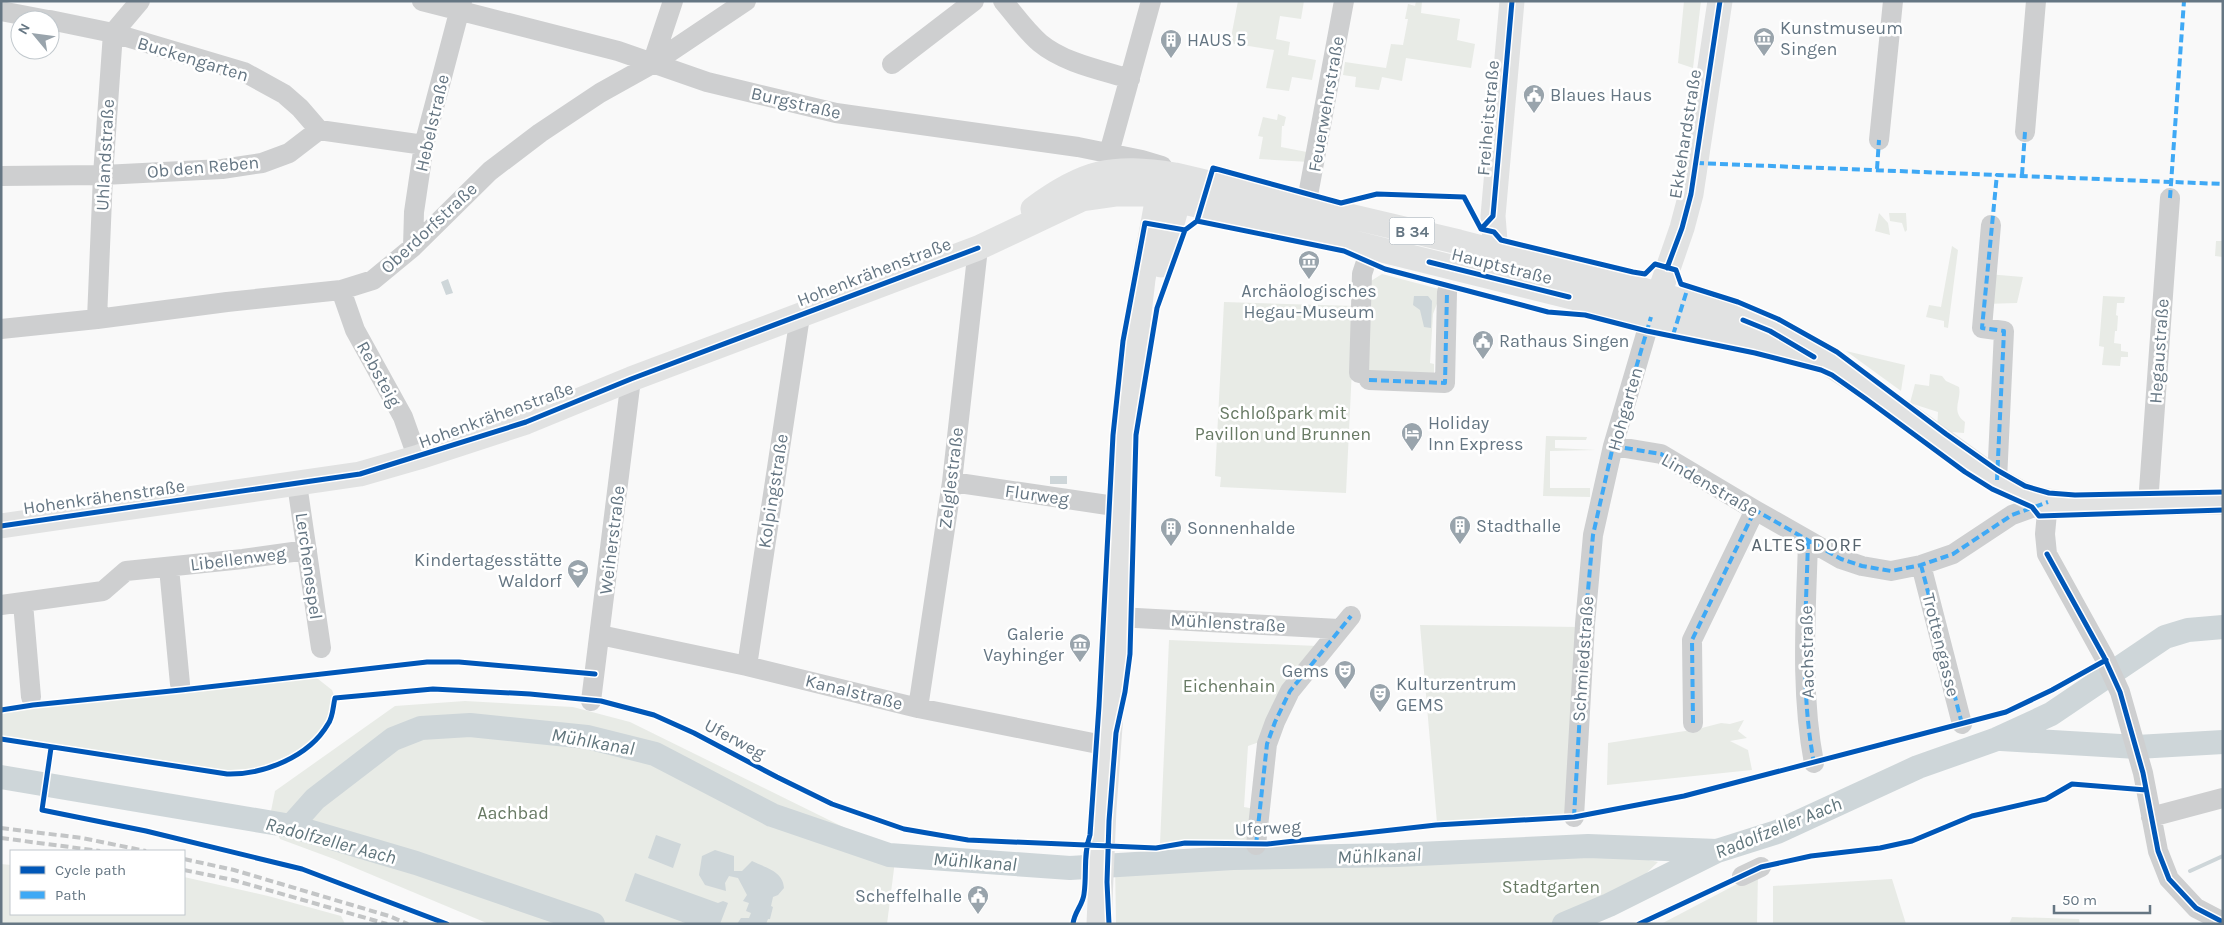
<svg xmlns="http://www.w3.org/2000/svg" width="2224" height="925" font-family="Karla,sans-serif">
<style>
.green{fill:#e8ebe6}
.water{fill:#ced6d9}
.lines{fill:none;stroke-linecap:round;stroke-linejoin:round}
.stream{stroke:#ced6d9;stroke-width:4}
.river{stroke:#ced6d9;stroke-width:24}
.minor{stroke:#cecfd0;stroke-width:20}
.major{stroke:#e1e2e2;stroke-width:25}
.rail{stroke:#c3c5c6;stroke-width:4;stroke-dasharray:8 4;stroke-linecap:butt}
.quiet{stroke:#3fa9f5;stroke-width:4;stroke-dasharray:8 4;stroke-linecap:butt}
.cycleway-casing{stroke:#fff;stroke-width:8}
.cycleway{stroke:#0057b8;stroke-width:5}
.labels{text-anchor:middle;stroke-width:5;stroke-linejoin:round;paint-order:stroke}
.shield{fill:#fff;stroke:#939fa8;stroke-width:1}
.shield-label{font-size:16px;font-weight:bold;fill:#657683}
.poi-label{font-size:18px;fill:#657683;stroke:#fff;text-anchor:start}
.street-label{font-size:18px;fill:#657683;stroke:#fff}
.park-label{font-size:18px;fill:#687a64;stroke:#fff}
.neighbourhood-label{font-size:19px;letter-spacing:1px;fill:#57646e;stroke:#fff}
.water-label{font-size:19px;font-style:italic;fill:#60757c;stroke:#fff}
</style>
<rect width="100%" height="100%" fill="#f9f9f9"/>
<!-- green -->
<path class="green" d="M1238 1H1304L1301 19 1280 16 1276 39 1290 42 1288 55 1316 60 1312 80 1292 77 1289 91 1266 88 1274 50 1230 43Z
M1416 1H1422L1421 13 1460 19 1457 40 1475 44 1471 68 1406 58 1402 81 1382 77 1379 90 1355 87 1356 77 1343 75 1345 62 1386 68 1391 44 1403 45 1408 19H1405L1408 4 1415 6Z
M1684 1H1701L1693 68 1678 63Z
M1278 114 1286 117 1284 126H1282L1281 147 1312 153 1309 162 1259 159 1263 137 1258 136 1263 117 1277 120Z
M1879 213 1888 223 1890 235 1875 231Z
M1889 213H1906L1907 230 1905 232 1902 223 1890 221Z
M2216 241H2223V257L2215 256Z
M1952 246 1958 250 1948 328 1944 327V321L1926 317 1929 305 1941 307Z
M1382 274 1439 289 1438 301 1433 314 1430 363 1434 364V379L1374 377 1367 368 1371 281Z
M1987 274 2023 277 2017 303 1984 304Z
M2103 296 2125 297 2124 303H2117L2116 315 2118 316 2117 331H2115L2114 343 2121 344V351L2128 352V357H2121L2120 366 2102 365 2104 347 2099 346Z
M1224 302 1355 306 1346 493 1220 487 1221 477 1215 476Z
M1846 351 1905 365 1901 391Z
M1930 374 1942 376 1946 381 1959 387C1962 400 1950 411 1965 422L1964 433 1937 431 1938 412 1910 403 1915 384 1929 386Z
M1546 436 1587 437 1586 440H1555V448L1596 450 1550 451V488H1590V497L1543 496Z
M1420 625 1579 627 1571 819 1437 823Z
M1169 640 1318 646 1265 740 1248 746 1244 807 1255 809 1253 843 1160 844Z
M313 675 332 690 335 698 329 724 311 745 273 766 246 774H227L1 739V710L33 705Z
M465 701 573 707 630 722 896 853 887 924H489L334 859 280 839 270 816 275 791 395 706Z
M1744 720 1738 731 1747 738 1730 741 1748 750 1752 770 1607 785 1608 743 1698 729 1721 723 1730 724Z
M1587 847 1658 862 1606 912 1561 924H1116L1115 863 1398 857Z
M1 864 11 865V914H184V877L268 896 341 916 345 924H1Z
M1758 873 1757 924H1661Z
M1892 879 1906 924H1773V886Z
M2012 917 2079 919 2080 924H2009Z"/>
<!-- water -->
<path class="water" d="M448 279 453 293 446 295 441 282Z
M1414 296H1428L1432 301 1431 328 1424 327 1420 310 1413 305Z
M1050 476H1067V484H1050Z
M656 835 681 844 673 868 648 858Z
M715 850 734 856V871H742L752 861C766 868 783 871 784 888L778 895 773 897 771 906 773 907 770 919H768L766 924H737L741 918H749L751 913 746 911 749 903 743 901 747 895 738 878 729 876 725 883 726 891 705 885 699 875 702 856Z
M635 873 718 903 723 901 728 903 720 924H688L625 901Z"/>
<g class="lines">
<!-- stream -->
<path class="stream" d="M2190 871 2223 856"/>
<!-- river -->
<path class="river" d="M2001 739 2137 747 2223 742
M1 777 291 826 416 863 593 924
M291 826 315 799 393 739 421 728 470 725 587 737 655 754 772 815 889 855 1070 868 1233 858 1397 855 1588 846 1717 851
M1564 924 1609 905 1717 851 1777 832 1918 767 1997 739 2051 714 2165 637 2188 630 2223 627"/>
<!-- minor -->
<path class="minor" d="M422 1 618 51 707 82 836 113 1078 147 1142 160 1162 166
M1003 1C1015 15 1026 31 1040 43 1064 63 1101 70 1130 79
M1 11 48 20
M50 20 113 33 244 72 284 94 300 108 319 130
M652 64 673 1
M892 64 974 1
M2025 132 2036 1
M1879 140 1893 1
M1109 153 1151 1
M1 176 103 175 222 169 262 163 289 153 319 130 424 145
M1306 206 1344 1
M1991 225 1982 328 2004 331 1997 480
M413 247 414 212 424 145 462 1
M341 290 355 330 403 417 413 445 419 457
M97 319 103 175 113 33 140 1
M1 329 97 319 227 302 341 290 373 280 413 247 490 171 540 133 600 93 652 64 746 1
M1359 373 1362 274 1371 247
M1369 380 1445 383 1447 292
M1613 446 1661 454 1755 510 1841 559 1862 566 1891 571 1921 565 1953 554 2012 515 2048 502 2045 534 2047 554 2104 657 2120 692 2143 773 2158 851 2169 879 2196 908 2223 922
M952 482 1121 507
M297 484 321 648
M2148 504 2170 198
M1808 541C1806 615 1800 690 1814 763
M1921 565 1962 724
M169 568 180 684
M23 603 31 697
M1 605 103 591 126 571 243 559 307 550
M1118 617 1339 629
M600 635 747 666 918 708 1108 746
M747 666 800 316
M591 701 631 379
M918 708 952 482 978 248
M1693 723 1692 640 1755 510
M1574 817 1585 624 1593 535 1613 446 1651 317
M2151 817 2223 798
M1256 845 1267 744 1275 722 1290 691 1351 616
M1742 876 1761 867"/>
<!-- major -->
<path class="major" d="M1033 209C1084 171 1112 165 1175 175L1459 242 1658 294 1743 320 1770 331 1829 364 1900 410 1997 480 2032 499 2077 505 2223 502
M1161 265 1178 201 1176 185
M1497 266 1493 216 1512 1
M1654 309 1682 228 1691 194 1720 1
M1 526 360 474 419 457 526 422 631 379 978 248 1082 199 1117 194H1150L1257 219 1814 357
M1099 924 1104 809 1118 617 1125 434 1143 279 1158 196 1169 183"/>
<!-- rail -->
<path class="rail" d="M1 828 82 838 146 851
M1 838 100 851
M184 859 234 870 389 916 408 924
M184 870 233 880 387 924"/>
<!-- quiet -->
<path class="quiet" d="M1696 163 2223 184
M1877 169 1879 140
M2022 175 2025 132
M2170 198 2184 1
M1673 335 1688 287
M1369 380 1445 383 1447 292
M1613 446 1661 454 1755 510 1841 559 1862 566 1891 571 1921 565 1953 554 2012 515 2048 502
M1997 480 2004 331 1982 328 1997 174
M1808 541C1806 615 1800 690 1814 763
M1921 565 1962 724
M1693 723 1692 640 1755 510
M1574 817 1585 624 1593 535 1613 446 1651 317
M1256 845 1267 744 1275 722 1290 691 1351 616"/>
<!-- cycleway casing -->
<g class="cycleway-casing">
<path id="cycleway" d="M1197 221 1344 251 1385 269 1548 312 1585 315 1647 331 1755 353 1821 370 1832 375 1866 399 1965 472 1992 489 2032 507 2039 516 2223 510
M1481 229 1494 232 1501 240 1633 272 1645 274 1655 264 1676 270 1681 284 1738 302 1778 319 1837 352 1946 434 1997 470 2025 486 2049 493 2075 495 2223 492
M1481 229 1493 216 1512 1
M1429 262 1569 297
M1667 268 1682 228 1691 194 1720 1
M1743 320 1770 331 1814 357
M1 526 360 474 526 422 631 379 978 248
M2047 554 2104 657 2120 692 2143 773 2158 851 2169 879 2196 908 2223 922
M1 710 33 705 181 690 427 662H459L595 674
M1 739 227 774C263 775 309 757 328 724 333 718 333 706 335 698L433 689 530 694 601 701 654 715 694 733 777 777 832 804 904 829 968 840 1156 848 1185 843 1267 844 1436 825 1574 817 1684 796 2006 712 2052 690 2106 660
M51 748 42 810 146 831 302 869 447 924
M1073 924C1074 912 1083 905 1084 894 1087 874 1083 854 1090 835L1099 706 1113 435 1123 341 1145 223 1185 230
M1109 924 1107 882 1109 821 1116 733 1125 692 1130 654 1136 435 1157 308 1185 230 1197 221 1213 168 1341 203 1377 194 1464 197 1481 229
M1639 924 1761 867 1811 856 1880 848 1912 841 1972 816 2046 799 2072 784 2146 790"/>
</g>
<!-- cycleway -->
<use href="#cycleway" class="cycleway"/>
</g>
<!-- icons -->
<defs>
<g id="museum-pin" transform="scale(1.125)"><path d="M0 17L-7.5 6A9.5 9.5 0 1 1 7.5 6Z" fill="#99a4ac" stroke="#fff"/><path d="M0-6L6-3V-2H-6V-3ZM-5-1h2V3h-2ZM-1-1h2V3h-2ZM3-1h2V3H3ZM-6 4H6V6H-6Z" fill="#fff"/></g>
<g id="building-pin" transform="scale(1.125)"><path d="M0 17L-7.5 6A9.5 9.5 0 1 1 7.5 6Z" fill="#99a4ac" stroke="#fff"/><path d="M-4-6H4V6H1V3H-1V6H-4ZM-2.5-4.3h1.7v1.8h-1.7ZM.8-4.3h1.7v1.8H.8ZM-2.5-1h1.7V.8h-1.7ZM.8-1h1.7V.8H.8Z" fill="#fff"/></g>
<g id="civic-pin" transform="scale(1.125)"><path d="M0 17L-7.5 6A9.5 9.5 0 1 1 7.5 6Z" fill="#99a4ac" stroke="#fff"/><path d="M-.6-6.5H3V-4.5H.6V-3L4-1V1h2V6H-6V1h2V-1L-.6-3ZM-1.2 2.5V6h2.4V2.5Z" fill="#fff"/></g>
<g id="hotel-pin" transform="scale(1.125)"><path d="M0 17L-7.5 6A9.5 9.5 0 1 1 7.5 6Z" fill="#99a4ac" stroke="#fff"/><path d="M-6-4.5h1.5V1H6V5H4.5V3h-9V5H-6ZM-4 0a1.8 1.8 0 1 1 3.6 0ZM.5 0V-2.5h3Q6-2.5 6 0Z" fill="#fff"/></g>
<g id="school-pin" transform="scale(1.125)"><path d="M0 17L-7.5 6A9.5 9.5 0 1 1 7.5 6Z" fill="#99a4ac" stroke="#fff"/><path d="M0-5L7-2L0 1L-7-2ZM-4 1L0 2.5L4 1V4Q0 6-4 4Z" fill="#fff"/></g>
<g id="theatre-pin" transform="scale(1.125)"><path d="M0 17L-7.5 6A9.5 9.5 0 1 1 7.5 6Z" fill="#99a4ac" stroke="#fff"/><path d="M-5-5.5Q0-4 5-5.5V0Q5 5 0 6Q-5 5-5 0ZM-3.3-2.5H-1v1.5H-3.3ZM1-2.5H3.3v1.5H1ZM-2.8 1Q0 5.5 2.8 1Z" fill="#fff"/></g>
</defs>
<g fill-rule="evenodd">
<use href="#museum-pin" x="1764" y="38"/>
<use href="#building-pin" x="1171" y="40"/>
<use href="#civic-pin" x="1534" y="95"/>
<use href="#museum-pin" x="1309" y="261"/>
<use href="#civic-pin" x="1483" y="341"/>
<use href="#hotel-pin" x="1412" y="433"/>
<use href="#building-pin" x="1460" y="526"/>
<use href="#building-pin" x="1171" y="528"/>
<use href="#school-pin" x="578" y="570"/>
<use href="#museum-pin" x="1080" y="644"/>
<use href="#theatre-pin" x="1345" y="671"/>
<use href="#theatre-pin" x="1380" y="694"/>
<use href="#civic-pin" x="978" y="896"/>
</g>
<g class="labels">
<!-- shield labels -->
<rect class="shield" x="1389.5" y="217.5" width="45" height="27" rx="4"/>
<g class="shield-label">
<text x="1412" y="237">B 34</text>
</g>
<!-- poi labels -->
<g class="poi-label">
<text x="1780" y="34">Kunstmuseum<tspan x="1780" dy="21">Singen</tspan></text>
<text x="1187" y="46">HAUS 5</text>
<text x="1550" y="101">Blaues Haus</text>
<text x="1309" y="297" text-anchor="middle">Archäologisches<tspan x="1309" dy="21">Hegau-Museum</tspan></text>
<text x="1499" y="347">Rathaus Singen</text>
<text x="1428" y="429">Holiday<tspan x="1428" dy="21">Inn Express</tspan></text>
<text x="1476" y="532">Stadthalle</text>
<text x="1187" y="534">Sonnenhalde</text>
<text x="562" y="566" text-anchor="end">Kindertagesstätte<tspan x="562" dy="21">Waldorf</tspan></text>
<text x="1064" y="640" text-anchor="end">Galerie<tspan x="1064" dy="21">Vayhinger</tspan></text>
<text x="1329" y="677" text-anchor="end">Gems</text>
<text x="1396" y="690">Kulturzentrum<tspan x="1396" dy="21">GEMS</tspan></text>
<text x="962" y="902" text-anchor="end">Scheffelhalle</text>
</g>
<!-- street labels -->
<g class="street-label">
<text transform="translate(193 59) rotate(17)" y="6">Buckengarten</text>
<text transform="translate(796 103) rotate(13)" y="6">Burgstraße</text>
<text transform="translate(1326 104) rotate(-80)" y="6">Feuerwehrstraße</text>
<text transform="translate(1488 118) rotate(-85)" y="6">Freiheitstraße</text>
<text transform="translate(432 123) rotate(-77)" y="6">Hebelstraße</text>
<text transform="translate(1685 134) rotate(-81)" y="6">Ekkehardstraße</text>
<text transform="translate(105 155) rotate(-87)" y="6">Uhlandstraße</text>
<text transform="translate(203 167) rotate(-5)" y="6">Ob den Reben</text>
<text transform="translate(429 228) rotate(-43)" y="6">Oberdorfstraße</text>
<text transform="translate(1502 266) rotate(14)" y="6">Hauptstraße</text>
<text transform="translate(874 272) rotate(-21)" y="6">Hohenkrähenstraße</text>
<text transform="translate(2159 351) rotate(-86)" y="6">Hegaustraße</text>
<text transform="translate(379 374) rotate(61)" y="6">Rebsteig</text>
<text transform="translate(1625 409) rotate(-74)" y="6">Hohgarten</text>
<text transform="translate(496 415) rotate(-20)" y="6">Hohenkrähenstraße</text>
<text transform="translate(951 478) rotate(-83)" y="6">Zelglestraße</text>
<text transform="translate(1710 485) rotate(30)" y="6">Lindenstraße</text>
<text transform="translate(773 491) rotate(-81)" y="6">Kolpingstraße</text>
<text transform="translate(1037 495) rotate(8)" y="6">Flurweg</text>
<text transform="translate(104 497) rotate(-8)" y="6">Hohenkrähenstraße</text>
<text transform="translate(612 540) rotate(-83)" y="6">Weiherstraße</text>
<text transform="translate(238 559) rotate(-7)" y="6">Libellenweg</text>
<text transform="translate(309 566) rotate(82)" y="6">Lerchenespel</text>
<text transform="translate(1228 623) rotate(3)" y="6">Mühlenstraße</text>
<text transform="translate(1941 645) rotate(76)" y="6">Trottengasse</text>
<text transform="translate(1807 652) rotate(-91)" y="6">Aachstraße</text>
<text transform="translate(1583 659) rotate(-86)" y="6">Schmiedstraße</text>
<text transform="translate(854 692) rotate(14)" y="6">Kanalstraße</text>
<text transform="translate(735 739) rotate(28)" y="6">Uferweg</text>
<text transform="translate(1268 828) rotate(-3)" y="6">Uferweg</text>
</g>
<!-- park labels -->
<g class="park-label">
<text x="1283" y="419">Schloßpark mit<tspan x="1283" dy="21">Pavillon und Brunnen</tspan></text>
<text x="1229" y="692">Eichenhain</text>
<text x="513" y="819">Aachbad</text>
<text x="1551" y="893">Stadtgarten</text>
</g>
<!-- neighbourhood labels -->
<g class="neighbourhood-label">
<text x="1807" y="551">ALTES DORF</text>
</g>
<!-- water labels -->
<g class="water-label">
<text transform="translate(593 741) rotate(10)" y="7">Mühlkanal</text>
<text transform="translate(1778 827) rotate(-22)" y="7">Radolfzeller Aach</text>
<text transform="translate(331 840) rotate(15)" y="7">Radolfzeller Aach</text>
<text transform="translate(1379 855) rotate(-2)" y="7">Mühlkanal</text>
<text transform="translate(975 861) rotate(4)" y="7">Mühlkanal</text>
</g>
</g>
<!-- border -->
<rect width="2224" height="925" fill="none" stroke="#657683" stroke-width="5"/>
<!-- legend -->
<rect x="10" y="850" width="175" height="65" fill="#ffffff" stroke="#c1c8cd"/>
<rect x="20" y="866" width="25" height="8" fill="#0057b8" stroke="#c1c8cd"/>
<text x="55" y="875" font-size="15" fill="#657683">Cycle path</text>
<rect x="20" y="891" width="25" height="8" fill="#3fa9f5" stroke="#c1c8cd"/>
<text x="55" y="900" font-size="15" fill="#657683">Path</text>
<!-- north arrow -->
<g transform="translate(35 35) rotate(299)"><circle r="24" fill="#ffffff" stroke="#c1c8cd"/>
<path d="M0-4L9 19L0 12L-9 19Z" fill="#99a4ac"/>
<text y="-8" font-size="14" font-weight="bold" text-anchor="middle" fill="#657683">N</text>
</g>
<!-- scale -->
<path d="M2054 905v8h96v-8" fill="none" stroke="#657683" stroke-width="2.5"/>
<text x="2062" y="905" font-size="15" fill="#657683" stroke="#ffffff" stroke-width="4" paint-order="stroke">50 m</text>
</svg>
